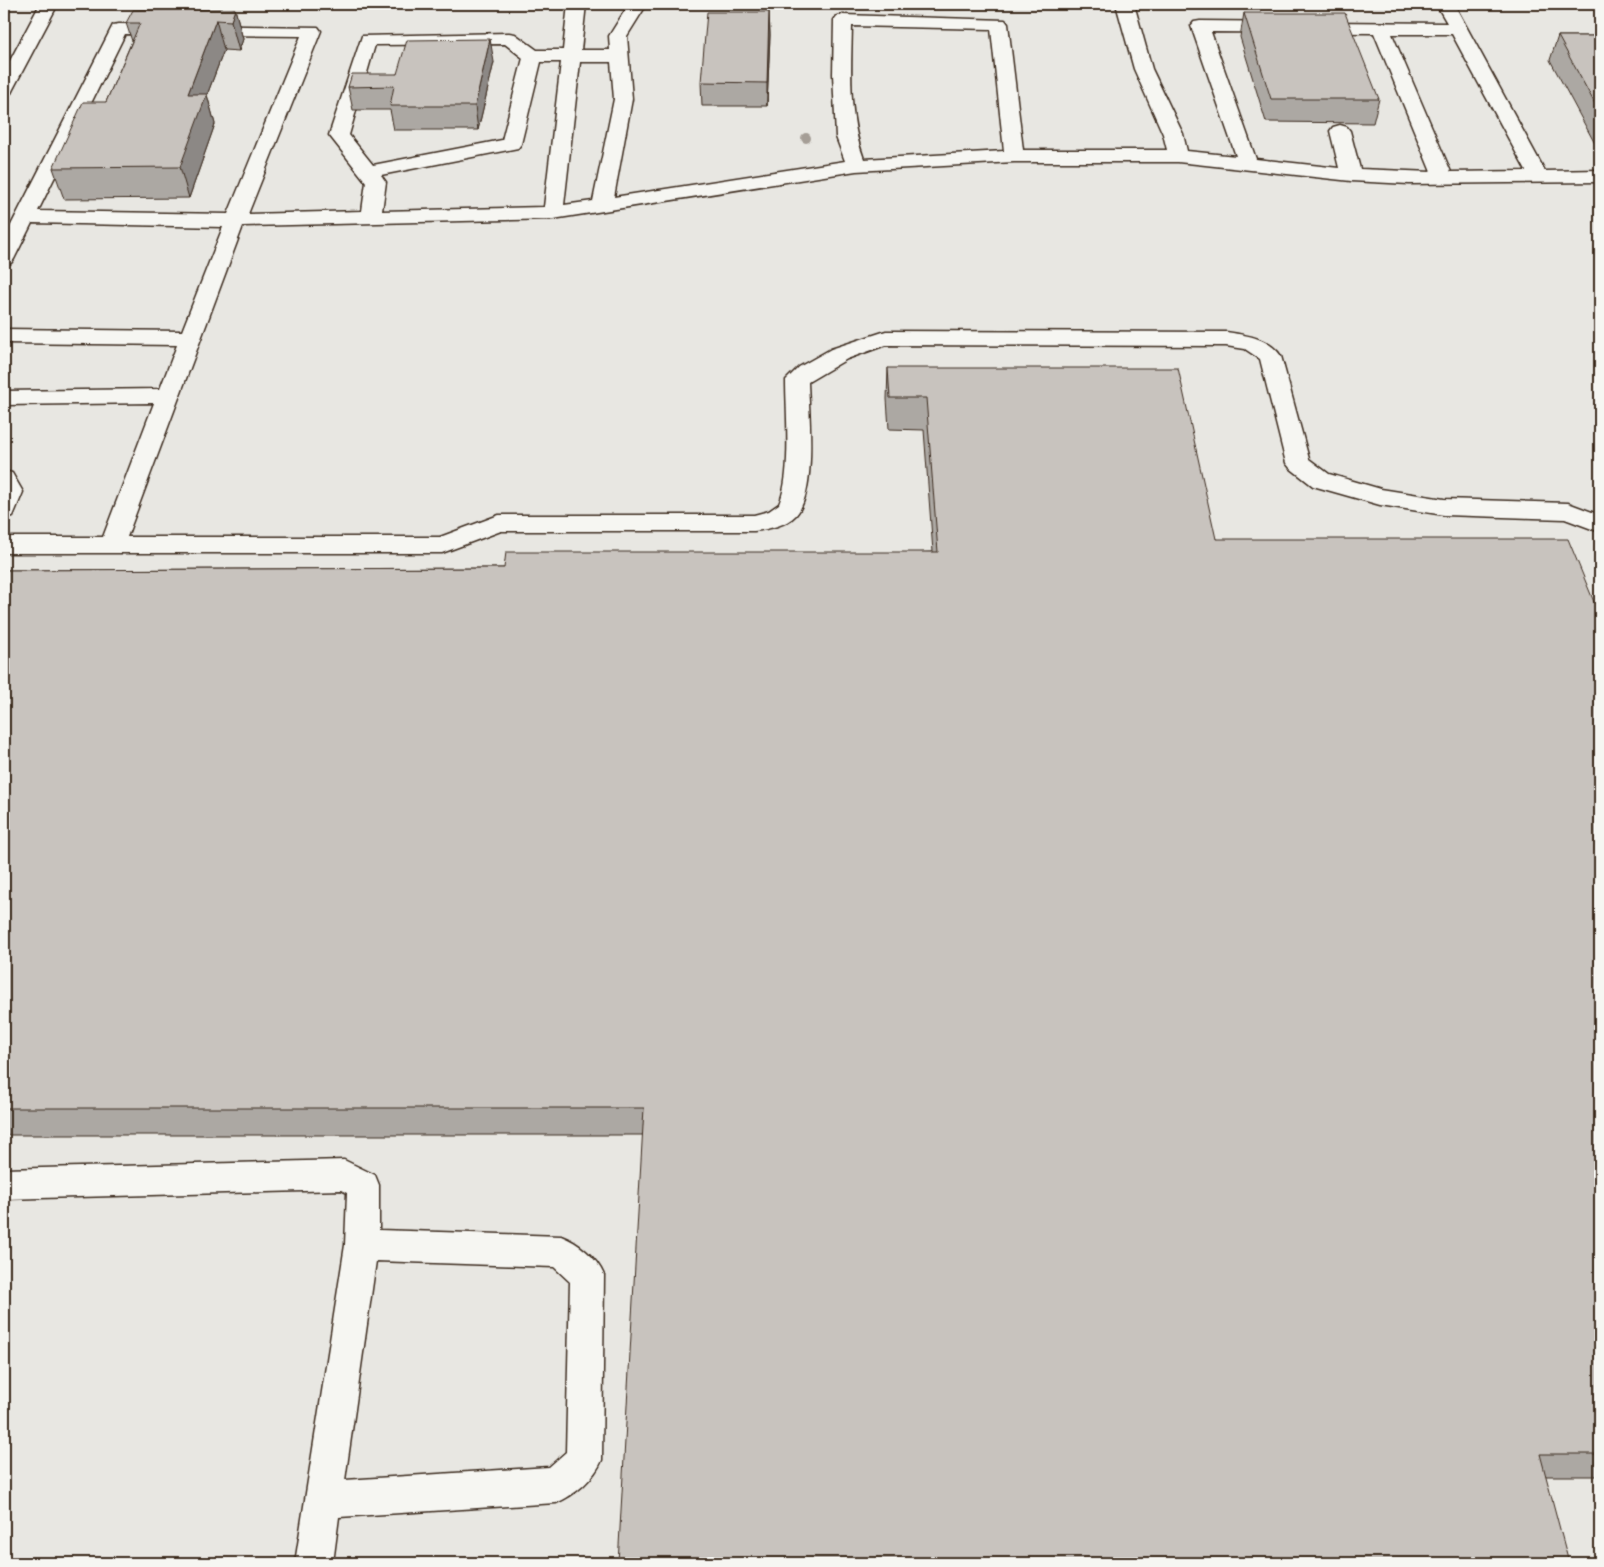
<svg xmlns="http://www.w3.org/2000/svg" width="1604" height="1567" font-family="Dekko,sans-serif">
<style>
.built{fill:#e8e7e2}
.lines{fill:none;stroke-linecap:round;stroke-linejoin:round}
.minor-casing{stroke:#3b2a1e;stroke-width:3}
.major-casing{stroke:#3b2a1e;stroke-width:3}
.minor{fill:#f6f6f2;fill-rule:evenodd}
.major{fill:#f6f6f2;fill-rule:evenodd}
.tree{fill:#a59e96}
.wall{fill:#aca8a3;stroke:#3b2a1e}
.shaded-wall{fill:#8c8885;stroke:#3b2a1e}
.building{fill:#c8c3be;stroke:#3b2a1e}
</style>
<rect width="100%" height="100%" fill="#f6f6f2"/>
<filter id="ink" filterUnits="userSpaceOnUse"><feTurbulence type="fractalNoise" baseFrequency=".02" numOctaves="2"/><feDisplacementMap in="SourceGraphic" scale="10" xChannelSelector="R" yChannelSelector="G"/><feConvolveMatrix kernelMatrix="1 2 1 2 8 2 1 2 1" color-interpolation-filters="sRGB"/></filter>
<g filter="url(#ink)">
<!-- built -->
<path class="built" d="M4 4H1600V1563H4Z"/>
<g class="lines">
<!-- minor casing -->
<g class="minor-casing">
<path id="minor" d="M568 4H586L581 50H610L609 36 629 4H647L627 36 632 99 614 197 845 161 836 137 833 74 834 20 837 16 843 15 1005 20 1008 24 1023 150H1167L1163 134 1134 69 1116 4H1134L1152 69 1183 134 1187 151 1236 156 1191 26 1194 22 1200 21 1447 23 1436 4H1454L1545 171 1600 170V182L1409 184 1351 181 1178 162H1014L856 171 553 219 243 226 127 537H440L499 515H754L769 511 779 504C792 475 786 412 786 380L799 367 831 349 886 331 1226 332C1246 335 1269 338 1281 356L1309 459 1329 474 1381 489 1444 499 1568 503 1600 515V532L1565 519 1444 515 1380 505 1313 486 1290 468 1286 463 1260 359 1245 349 1226 346 886 345 847 359 808 382C809 413 817 492 796 515 786 526 768 529 754 531H501L442 553H4V537H103L154 403 4 405V391L160 389 177 345 4 343V329L182 331 223 227 32 223 14 259 11 263 4 265V239L113 25 119 24 318 27 321 31 248 214 362 211 366 182 329 135 362 36 509 33 515 34 537 50H563ZM852 26 991 29 1004 151 864 159C848 117 851 70 852 26ZM1211 32 1374 33 1431 172 1360 169 1350 131 1347 127 1340 125 1333 127 1330 131 1339 168 1256 159ZM125 34 301 36 228 214 38 211ZM1392 34H1452L1526 171 1451 172ZM505 44 523 58 502 140 373 165 349 135 375 45ZM541 62H561L544 207 382 211 386 182 381 175 518 148 521 144ZM580 62H611L614 99 593 201 564 205Z
M4 471 12 473 23 492 13 516 4 518Z
M344 1160 375 1175 379 1185V1230L561 1236C579 1243 596 1257 604 1275L602 1460C594 1479 575 1495 556 1503L339 1517 333 1563H295L345 1245 347 1193 341 1190 4 1199V1169ZM376 1261 554 1267 570 1282 566 1452 549 1467 345 1480Z"/>
</g>
<!-- major casing -->
<g class="major-casing">
<path id="major" d="M40 4H58L13 89 11 93 4 95V72Z"/>
</g>
<!-- minor -->
<use href="#minor" class="minor"/>
<!-- major -->
<use href="#major" class="major"/>
</g>
<!-- trees -->
<circle class="tree" cx="806" cy="138" r="5"/>
<!-- wall -->
<path class="wall" d="M235 9 243 39 239 51 224 50 207 95 215 124 189 198 64 199 53 168 106 102 132 41 126 23Z
M769 12 770 35 767 106H702L701 82Z
M1244 13 1379 99 1373 123 1266 122 1240 37Z
M1558 36H1600V153L1550 60Z
M494 62 478 130H394L390 110H353L348 87 397 74Z
M888 368 1216 539 1600 614V1476H1546L643 1135H4V570L504 568 933 552 924 430 889 429 887 399Z"/>
<!-- shaded-wall -->
<path class="shaded-wall" d="M235 9 243 39 239 51 231 21Z
M769 12 770 35 767 106V83Z
M216 20 224 50 207 95 215 124 189 198 180 167 188 94Z
M490 39 494 62 478 130 475 106Z"/>
<!-- building -->
<path class="building" d="M235 9 231 21 216 20 188 94H207L180 167 53 168 83 102H106L140 23H126L133 10Z
M707 12H769L767 83 701 82Z
M1244 13H1345L1379 99H1271Z
M1558 36H1600V113Z
M490 39 475 106H390L394 86 348 87 352 74H397L407 40Z
M888 368H1178L1216 539H1568L1599 614H1600V1454H1540L1569 1563H618L644 1108H4V570L504 568 506 552H938L926 398H890Z"/>
</g>
<!-- margin -->
<rect width="1604" height="1567" fill="none" stroke="#f6f6f2" stroke-width="20"/>
<rect x="10" y="10" width="1584" height="1547" fill="none" stroke="#3b2a1e" stroke-width="2" filter="url(#ink)"/>
</svg>
